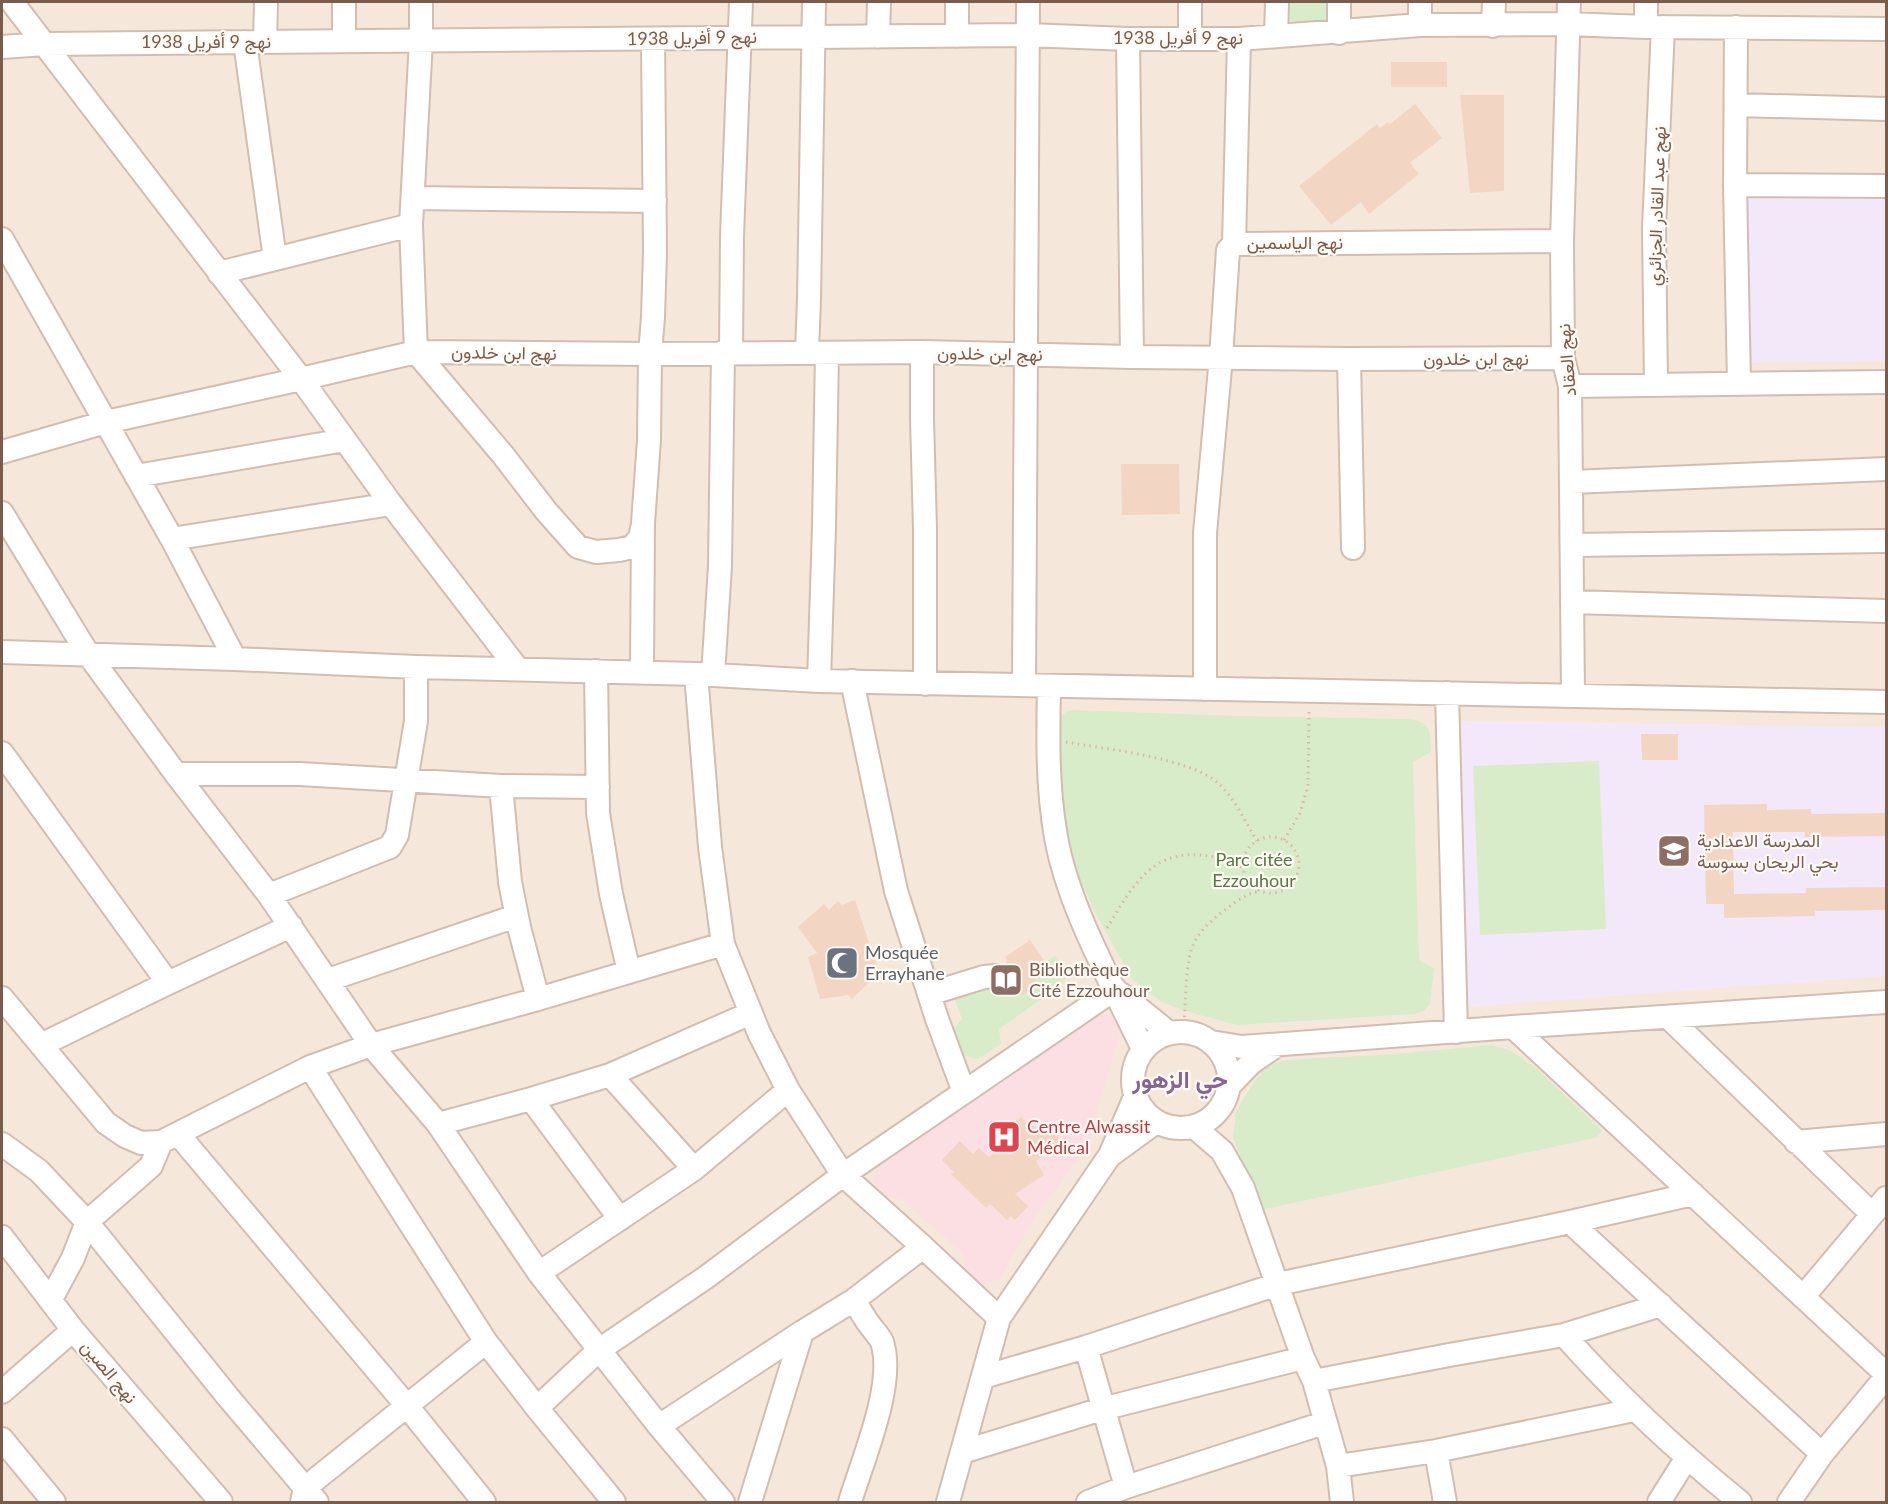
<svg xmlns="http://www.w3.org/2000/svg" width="1888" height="1504" font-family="Lato,Vazirmatn,sans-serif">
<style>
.residential{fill:#f5e8da}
.education{fill:#f3e8fa}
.medical{fill:#fbdfe3}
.green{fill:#d8ecc9}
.building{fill:#f3d5c3}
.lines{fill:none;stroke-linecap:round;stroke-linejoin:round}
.minor-casing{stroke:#d1beb0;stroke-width:26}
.path{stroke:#d9b8a5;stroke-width:3;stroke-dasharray:1.5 4.5;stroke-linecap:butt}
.minor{stroke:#fff;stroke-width:22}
.labels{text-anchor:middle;stroke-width:4.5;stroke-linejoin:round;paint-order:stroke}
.street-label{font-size:18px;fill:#7a5c4d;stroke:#fffaf3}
.education-label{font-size:18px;fill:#785e54;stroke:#fffaf3;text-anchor:start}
.park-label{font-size:18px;fill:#537a41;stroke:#fffaf3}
.worship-label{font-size:18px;fill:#5b616d;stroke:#fffaf3;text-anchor:start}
.health-label{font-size:18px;fill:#be3a42;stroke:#fffaf3;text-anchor:start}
.district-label{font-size:24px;font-weight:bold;fill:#846695;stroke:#fffaf3}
</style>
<rect width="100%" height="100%" fill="#fdf6ec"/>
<!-- residential -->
<path class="residential" d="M2 2H1886V1502H2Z"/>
<!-- education -->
<path class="education" d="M1886 192V361L1747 363 1743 206 1747 194Z
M1462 721 1886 727V976L1463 1007Z"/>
<!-- medical -->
<path class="medical" d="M1101 1013 1107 1014 1116 1019 1119 1024 1120 1034 1093 1123 1082 1150 1077 1160 1034 1219 1000 1278 984 1284 963 1268 964 1259 962 1252 901 1199 892 1198 886 1200 874 1184 876 1167 1092 1017Z"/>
<!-- green -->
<path class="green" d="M1284 2H1328V21H1284Z
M1072 710 1238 716 1407 719C1432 721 1430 730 1431 752L1413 762 1419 960 1434 968 1430 1003 1424 1011 1414 1014 1237 1025 1185 1011 1160 1001 1133 980 1098 918 1073 864 1059 803V718L1066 712Z
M1599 761 1606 929 1480 935 1473 766Z
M1055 956 1067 974 1063 984 999 1029 1001 1044 978 1059 961 1055 951 1031 962 1019 952 991 989 982C1001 988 1021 1004 1033 988 1037 982 1037 976 1035 969Z
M1492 1045 1512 1051 1536 1068 1603 1131 1595 1138 1261 1210 1233 1137 1236 1111 1256 1079 1267 1067 1282 1061 1313 1058 1383 1055Z"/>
<!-- building -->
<path class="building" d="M1391 62H1447V87H1391Z
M1460 95H1504V191L1470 193Z
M1415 104 1442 138 1410 163 1419 174 1369 214 1361 202 1331 225 1299 186 1377 124 1380 128 1388 122 1390 124Z
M1121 464H1179L1180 514 1122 515Z
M1641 734H1678V760H1642Z
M1767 804V810L1811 809V814L1887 813V836L1805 837V832H1733L1734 894 1806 893V888L1887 887V910L1815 911V916L1724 918V904H1706L1704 805Z
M855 900 869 943 864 948 877 962 869 970 876 976 852 999 848 995 820 999 808 957 817 953 798 927 824 904 829 910 838 901 842 905Z
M1030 940 1045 962 1036 968V980L1032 989 1023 995 1013 994 1003 987 1008 982 1009 975 1004 966 1007 961 1005 957Z
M1021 1117 1030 1128 1033 1125 1036 1129 1046 1121 1062 1142 1036 1161 1044 1175 1015 1194 1028 1206 1015 1220 1010 1216 1007 1220 990 1204 986 1208 951 1174 954 1172 942 1160 960 1141 973 1154 979 1148 989 1157 1014 1137 1007 1127Z"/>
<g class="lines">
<!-- minor casing -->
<g class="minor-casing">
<path id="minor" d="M12 2 301 379 391 504 517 668
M344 2V41
M957 2V36
M1190 2V39
M1339 2V33
M1569 2 1562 241 1563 358 1570 386 1573 696
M1420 25V2
M1493 26 1494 2
M1646 27V2
M1736 27 1735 185 1739 384
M1276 36 1277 2
M878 37 879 2
M1128 39 1132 357
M1239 39 1234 244 1562 241
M245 42 275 259
M265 42 266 2
M2 47 45 44 1028 35 1128 39H1239L1420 25 1567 24 1646 27 1886 29
M1736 105 1886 109
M1735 185 1886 186
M413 198 655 201
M2 239 172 539 235 659
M219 273 411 225
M416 352 650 354 922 352 1132 357 1349 359 1563 358
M416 352 503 455 546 511 578 547 596 552 619 550 632 547 640 538 643 524
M731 352 732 236 741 2
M807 352 809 299 814 2
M922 352V419L925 529V684
M1349 359 1353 548
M1656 385 1654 228 1663 27
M1570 386 1886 382
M2 452 106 422 301 379 416 352 411 225 421 40V2
M136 476 345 440
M1571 482 1886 469
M2 513 88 654 176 774 269 895 371 1045 438 1124 539 1273 659 1426 723 1502
M172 539 391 504
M1572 545 1886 541
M1572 602 1886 611
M2 652 235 659 416 667 696 674 819 681 1886 702
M596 671 598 813 611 894 629 972
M642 672 643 523 649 440 650 354 653 317 655 252 653 39
M696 674 710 847 723 944 759 1033 788 1090 843 1175 923 1247 999 1318 1110 1155 1135 1097
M713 675 720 566 723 352
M819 681 824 527 827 353
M852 681 896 891 937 1019 964 1092
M1024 684 1028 2
M1049 686C1048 737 1047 787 1056 837 1068 907 1113 985 1143 1049
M1205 689V533L1221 357 1228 250 1234 244
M1447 693 1456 1032
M2 753 168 983
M176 774H300L501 786 598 787
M501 786 510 882 519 927 538 999
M269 895 390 847 397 835 416 721V667
M328 980 516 916
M929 994 984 977 996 976
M1121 994 1169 1033
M2 998 106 1123 125 1136 141 1143 161 1142
M1668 1017 1872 1214
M1513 1027 1886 1374
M1133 1080a48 48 0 1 1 96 0a48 48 0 1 1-96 0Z
M1211 1042 1242 1047 1513 1027 1886 1002
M41 1045 168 983 291 926
M310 1067 486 1342 537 1408 614 1502
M610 1075 694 1169
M1229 1086 1251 1063 1277 1045
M531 1099 620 1219
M438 1124 531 1099 610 1075 751 1013
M1194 1127 1222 1151 1243 1188 1303 1358 1314 1381 1338 1466 1342 1502
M178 1134 407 1406 484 1502
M1796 1142 1886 1134
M2 1144 39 1171 87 1222 228 1397 317 1502
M1112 1154 1156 1122
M1570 1222 1822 1454
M2 1237 73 1330 221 1502
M539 1273 694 1169 788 1090
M1803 1297 1886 1198
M51 1299 73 1258 87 1222 151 1166 161 1142 310 1067 371 1045 538 999 723 944
M1564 1335C1618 1396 1677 1451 1740 1502
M1086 1347 1126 1487
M983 1377 1086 1347 1278 1284 1570 1222 1693 1194
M1314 1381 1449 1355 1564 1335 1661 1305
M2 1392 73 1330
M537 1408 599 1350 705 1278 843 1175 1115 989
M659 1426 802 1332 854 1300 923 1247
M2 1439 54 1502
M1436 1451 1445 1502
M962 1452 1102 1409 1303 1358
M1338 1466 1436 1451 1634 1410
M302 1502 305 1488 486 1342
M750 1502 802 1332
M850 1502C862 1461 896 1384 882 1342 879 1335 873 1330 869 1324 863 1316 859 1308 854 1300
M948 1502 999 1318
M1088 1502 1126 1487 1324 1423
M1659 1502 1686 1459
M1789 1502 1822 1454 1886 1377"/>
</g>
<!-- path -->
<path class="path" d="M1066 742C1105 749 1190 758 1218 783 1235 798 1245 822 1257 841
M1243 865a28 28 0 1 1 56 0a28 28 0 1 1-56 0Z
M1284 840 1300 813 1308 786 1309 709
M1107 928C1130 891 1149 851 1199 855 1215 856 1229 860 1243 868
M1184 1023C1186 1002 1185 961 1194 943 1201 929 1214 918 1226 909 1238 900 1245 895 1259 891"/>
<!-- minor -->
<use href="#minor" class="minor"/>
</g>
<!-- icons -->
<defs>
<g id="school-square" transform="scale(1.725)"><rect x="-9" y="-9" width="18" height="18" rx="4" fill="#8d6e63" stroke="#fffaf3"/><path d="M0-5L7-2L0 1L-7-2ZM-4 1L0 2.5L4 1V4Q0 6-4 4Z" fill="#fff"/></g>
<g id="mosque-square" transform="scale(1.725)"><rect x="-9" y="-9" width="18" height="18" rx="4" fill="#6b7280" stroke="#fffaf3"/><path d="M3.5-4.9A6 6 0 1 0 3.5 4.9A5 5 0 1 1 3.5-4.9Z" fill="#fff"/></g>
<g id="library-square" transform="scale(1.725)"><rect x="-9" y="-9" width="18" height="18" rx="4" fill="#8d6e63" stroke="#fffaf3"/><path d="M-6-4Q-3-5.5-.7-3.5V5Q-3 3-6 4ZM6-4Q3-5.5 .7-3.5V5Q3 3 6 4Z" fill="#fff"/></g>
<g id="hospital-square" transform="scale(1.725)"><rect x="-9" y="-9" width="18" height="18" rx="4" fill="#e0444e" stroke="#fffaf3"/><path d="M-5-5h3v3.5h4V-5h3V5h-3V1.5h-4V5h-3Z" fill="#fff"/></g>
</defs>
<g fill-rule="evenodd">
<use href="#school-square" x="1674" y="851"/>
<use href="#mosque-square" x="842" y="963"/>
<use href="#library-square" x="1006" y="980"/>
<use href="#hospital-square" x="1004" y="1137"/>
</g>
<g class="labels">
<!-- street labels -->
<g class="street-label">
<text transform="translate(692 38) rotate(-1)" y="6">نهج 9 أفريل 1938</text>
<text x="1178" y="44">نهج 9 أفريل 1938</text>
<text x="206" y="48">نهج 9 أفريل 1938</text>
<text transform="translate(1657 206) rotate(-88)" y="6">نهج عبد القادر الجزائري</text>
<text x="1295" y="249">نهج الياسمين</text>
<text transform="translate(504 353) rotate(1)" y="6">نهج ابن خلدون</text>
<text transform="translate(990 354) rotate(1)" y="6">نهج ابن خلدون</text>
<text x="1476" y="365">نهج ابن خلدون</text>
<text transform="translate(1567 360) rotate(-95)" y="6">نهج العقاد</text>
<text transform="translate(109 1372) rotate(50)" y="6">نهج الصين</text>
</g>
<!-- education labels -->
<g class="education-label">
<text x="1697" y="847">المدرسة الاعدادية<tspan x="1697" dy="21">بحي الريحان بسوسة</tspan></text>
<text x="1029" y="976">Bibliothèque<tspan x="1029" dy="21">Cité Ezzouhour</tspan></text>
</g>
<!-- park labels -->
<g class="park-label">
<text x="1254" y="866">Parc citée<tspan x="1254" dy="21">Ezzouhour</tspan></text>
</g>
<!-- worship labels -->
<g class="worship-label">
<text x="865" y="959">Mosquée<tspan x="865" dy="21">Errayhane</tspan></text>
</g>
<!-- health labels -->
<g class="health-label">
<text x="1027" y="1133">Centre Alwassit<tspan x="1027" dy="21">Médical</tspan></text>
</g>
<!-- district labels -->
<g class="district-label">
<text x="1180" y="1088">حي الزهور</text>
</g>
</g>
<!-- border -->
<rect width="1888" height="1504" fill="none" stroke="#7a5c4d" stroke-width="6"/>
</svg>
